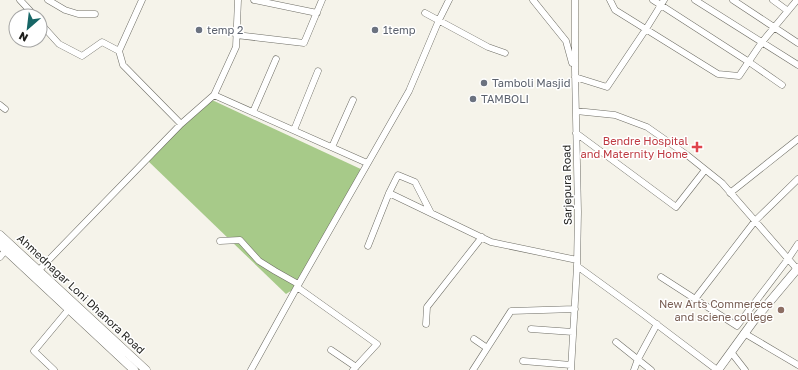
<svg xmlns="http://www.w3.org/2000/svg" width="798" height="370" font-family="'Golos Text',sans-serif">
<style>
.forest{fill:#a7ca89}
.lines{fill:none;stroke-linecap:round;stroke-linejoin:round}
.minor-casing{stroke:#6e6d65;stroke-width:7}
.major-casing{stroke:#6e6d65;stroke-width:9}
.minor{stroke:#fff;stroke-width:6}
.major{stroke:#fff;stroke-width:8}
.worship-dot{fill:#6b7280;stroke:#fff;stroke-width:1.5}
.health-dot{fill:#e0444e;stroke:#fff;stroke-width:1.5}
.education-dot{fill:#8d6e63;stroke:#fff;stroke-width:1.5}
.labels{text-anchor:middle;stroke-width:3;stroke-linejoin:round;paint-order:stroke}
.worship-label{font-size:11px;fill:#5b616d;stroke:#fff;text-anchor:start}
.health-label{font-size:11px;fill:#be3a42;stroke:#fff;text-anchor:end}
.street-label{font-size:11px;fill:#1f1f1c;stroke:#fff}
.education-label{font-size:11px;fill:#785e54;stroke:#fff;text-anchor:end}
</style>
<rect width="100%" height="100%" fill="#f5f3ea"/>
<!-- forest -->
<path class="forest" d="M212 100 365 171 297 287 286 294 146 159Z"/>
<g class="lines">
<!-- minor casing -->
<g class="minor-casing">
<path id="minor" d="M20 0 35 16
M48 0 65 10 78 14H95
M238 0 236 47 214 95 367 163
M254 0 317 13
M533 0 566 41 572 63
M610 0 615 10 718 74 739 76 762 42 797 0
M653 0 749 62 782 85
M695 0 798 65
M733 0 798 43
M773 0 788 11
M425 13 488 47 505 53
M40 23 59 44 82 56 102 42 119 51
M236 35 304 43 322 0
M575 77 607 87 646 29 664 0
M0 105 5 109
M576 111 615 115 647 127 687 155 722 183 797 269
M253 112 276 59
M181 124 214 95
M294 130 318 71
M576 133 676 207 705 170
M332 147 353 100
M389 193 491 242 577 260
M730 193 798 139
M220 241 240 240 259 261 275 271 298 284
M368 246 389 193 398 175 415 182 431 213
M0 257 6 250
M577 266 643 314 717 370
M39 270 181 124 123 65 119 51 142 0
M661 277 737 326 788 259 798 244
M297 287 377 344 353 370
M695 299 755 221 798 179
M426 324 427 307 482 237
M531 329 573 332
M744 333 798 365
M474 339 487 348
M616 342 651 370
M331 350 356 367
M731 352 745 370
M523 361 571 365
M54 370 34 351 69 309
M251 370 297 287 409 91 439 20 449 0
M473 370 511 311 575 309
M571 370 577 266 578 212 575 70V0
M634 370 638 359 657 324"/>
</g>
<!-- major casing -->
<g class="major-casing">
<path id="major" d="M0 235 146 370
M0 245 134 370
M718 370 755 319 798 268"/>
</g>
<!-- minor -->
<use href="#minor" class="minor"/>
<!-- major -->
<use href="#major" class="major"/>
</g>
<!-- markers -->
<g class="worship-dot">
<circle cx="199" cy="30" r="4"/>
<circle cx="375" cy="30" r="4"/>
<circle cx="484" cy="83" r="4"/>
<circle cx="473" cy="99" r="4"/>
</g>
<path class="health-dot" d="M695 141h4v4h4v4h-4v4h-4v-4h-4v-4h4z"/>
<circle class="education-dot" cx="781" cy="310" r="4"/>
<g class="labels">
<!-- worship labels -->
<g class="worship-label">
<text x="207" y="34">temp 2</text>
<text x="383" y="34">1temp</text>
<text x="492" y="87">Tamboli Masjid</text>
<text x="481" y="103">TAMBOLI</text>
</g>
<!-- health labels -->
<g class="health-label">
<text x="688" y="145">Bendre Hospital<tspan x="688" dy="13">and Maternity Home</tspan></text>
</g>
<!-- street labels -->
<g class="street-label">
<text transform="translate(567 185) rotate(-91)" y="4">Sarjepura Road</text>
<text transform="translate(81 294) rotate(43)" y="4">Ahmednagar Loni Dhanora Road</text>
</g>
<!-- education labels -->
<g class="education-label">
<text x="773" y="308">New Arts Commerece<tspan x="773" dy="13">and sciene college</tspan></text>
</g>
</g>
<!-- north arrow -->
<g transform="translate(28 28) rotate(208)"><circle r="19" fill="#ffffff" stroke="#a5a5a4"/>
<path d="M0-3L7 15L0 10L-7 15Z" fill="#176666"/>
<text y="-6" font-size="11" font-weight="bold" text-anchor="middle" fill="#1f1f1c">N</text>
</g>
</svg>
